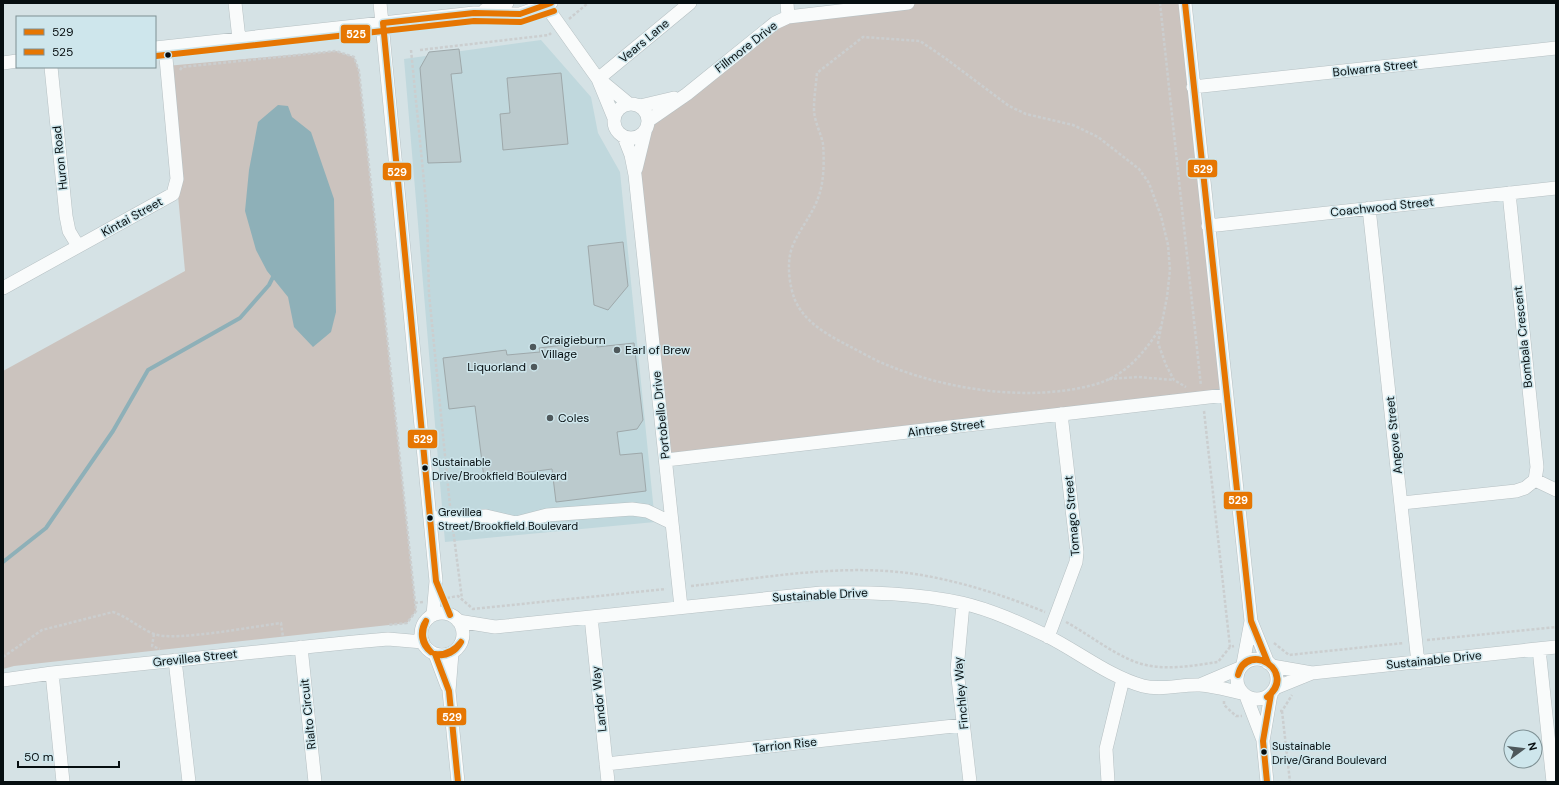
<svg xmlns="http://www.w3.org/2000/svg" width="1559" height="785" font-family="'DM Sans',sans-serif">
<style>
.built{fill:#c0d8dd}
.green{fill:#cbc3be}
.water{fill:#8eb0b8}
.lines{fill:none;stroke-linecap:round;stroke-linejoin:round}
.stream{stroke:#8eb0b8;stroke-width:4}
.building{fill:#bbcacd;stroke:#9ea8aa}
.minor-casing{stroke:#b6c0c3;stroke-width:14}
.path{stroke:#cbcecf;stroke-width:2.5;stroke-dasharray:3 2;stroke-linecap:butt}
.minor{stroke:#f9fbfb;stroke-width:13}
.bus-1-casing{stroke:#cee6ec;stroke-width:9}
.bus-2-casing{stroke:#cee6ec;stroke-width:9}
.bus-1{stroke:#e67602;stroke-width:6}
.bus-2{stroke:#e67602;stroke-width:6}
.bus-dot{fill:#060e10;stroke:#cee6ec;stroke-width:1.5}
.poi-dot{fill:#4e585b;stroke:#cee6ec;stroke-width:1.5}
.labels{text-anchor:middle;stroke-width:3;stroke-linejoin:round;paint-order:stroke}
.bus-label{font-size:11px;fill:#060e10;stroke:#cee6ec;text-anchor:start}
.street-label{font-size:12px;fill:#060e10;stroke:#cee6ec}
.poi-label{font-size:12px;fill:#060e10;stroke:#cee6ec;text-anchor:start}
.line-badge{stroke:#cee6ec;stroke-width:1.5}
.badge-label{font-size:11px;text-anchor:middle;font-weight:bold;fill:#fff}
</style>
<rect width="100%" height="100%" fill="#d5e2e5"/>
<!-- built -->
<path class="built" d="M541 40 591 97 598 133 620 172 655 522 445 542 404 59Z"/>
<!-- green -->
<path class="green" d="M908 3H1185L1226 395 666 460 635 175 648 127 775 23Z
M336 51 354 57 359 71 416 611 407 623 14 666 3 669V371L185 271 166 66Z"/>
<!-- water -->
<path class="water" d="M278 105 288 106 292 117 311 132 334 199 336 312 331 332 313 347 294 327 288 297 267 271 256 250 245 211 249 170 258 122Z"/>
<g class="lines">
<!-- stream -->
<path class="stream" d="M3 562 46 528 113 431 148 370 240 318 269 285 274 275"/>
</g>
<!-- building -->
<path class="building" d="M459 49 462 73 451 74 461 162 428 163 420 68 429 52Z
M561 73 568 144 503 150 500 114 510 113 507 78Z
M623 242 628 286 608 310 594 305 588 246Z
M596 341 597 347 634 343 643 420 637 429 617 432 620 455 642 453 646 491 556 502 552 469 484 478 475 406 449 409 443 358 506 350 507 355 540 352 539 348Z"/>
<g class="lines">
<!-- minor casing -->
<g class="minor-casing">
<path id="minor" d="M235 3 239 39
M380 3 436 581 433 615
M787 3 788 17
M1185 3 1251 621 1268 663
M546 6 598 79 614 118
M485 10 507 3
M155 48 474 13 520 14 551 3
M3 63 17 61
M51 67 66 216 69 231 78 246
M598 79 690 3
M600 80 629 104
M1193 87 1556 48
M614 121a17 17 0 1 1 34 0a17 17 0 1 1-34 0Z
M640 106 674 98
M648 121 687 94 775 23 788 17 908 3
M624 137 631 155 635 175 681 607
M636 169 645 132
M1369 208 1418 663
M1208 226 1556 188
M3 288 173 194 177 179 165 47
M666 460 1226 395
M1535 480 1556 490
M1402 503 1516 491 1525 488 1535 480 1537 467 1509 193
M430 518 486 516 516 523 547 515 632 509 647 511 672 523
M963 604 957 670 970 782
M421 634a21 21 0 1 1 42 0a21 21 0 1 1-42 0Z
M591 617 608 782
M458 621 495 627 821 593C869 592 916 593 962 603 992 610 1020 623 1047 636 1079 652 1108 676 1143 686 1162 691 1181 684 1200 685 1214 686 1228 690 1242 693
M1048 637 1076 562 1077 552 1061 414
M301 647 315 782
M1539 649 1553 782
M452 653 449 691 458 782
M435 654 447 686
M1237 679a20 20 0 1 1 40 0a20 20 0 1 1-40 0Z
M175 660 189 782
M1243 664 1251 621
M1272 666 1312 673 1556 647
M52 673 63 782
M3 680 52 673 354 642 388 639 423 642
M1200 685 1240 668
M1275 688 1312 673
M1246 696 1263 740
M606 764 963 725
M1108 782 1106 749 1123 679
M1267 782 1263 741 1271 694"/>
</g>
<!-- path -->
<path class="path" d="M1160 3 1201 386
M569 19 588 3
M411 50 427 212 429 294 450 506
M420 50 549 35 551 33
M180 70 182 67 336 51 354 57 359 71 416 611 407 623 388 625
M1161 327C1143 354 1126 376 1093 385 1028 402 948 390 887 365 874 360 861 352 849 346 828 335 805 323 795 300 789 285 786 261 793 245 802 224 818 209 822 183 824 171 824 157 823 144 821 133 814 121 814 109 814 97 816 85 817 73L863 37 920 41 945 58 1009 106 1026 114 1073 125 1098 137 1139 169 1149 183 1161 216 1168 245 1170 270 1167 297 1158 343 1166 365 1174 380 1186 387
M1109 379 1138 377 1174 380
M1204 411 1230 647
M453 529 462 599
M691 586C764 578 841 563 915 574 960 581 1003 595 1045 612
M447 598 458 596 473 609 666 589
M415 603 423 602
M1066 622C1088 634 1109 651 1133 661 1159 672 1191 666 1218 662L1230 647 1234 646
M154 634 152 646 160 649
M1427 640 1556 627
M1274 643 1289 655 1404 643
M3 657 42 630 113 612C128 617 139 628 154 634 174 642 256 626 281 623L283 637
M1224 701V705L1236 716H1242
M1280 711H1282L1292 695
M1282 711 1290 782"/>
<!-- minor -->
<use href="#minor" class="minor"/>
<!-- bus-1 casing -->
<g class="bus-1-casing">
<path id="bus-1" d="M1185 3 1251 621 1268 663
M383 23 436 581 450 615
M383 23 474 13 520 14 551 3
M426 621C421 633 422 642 431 652
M426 621C419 631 421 645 431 652
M435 654C446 655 454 651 461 642
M435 654C446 658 456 651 461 642
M435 654 449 691 458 782
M1238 675C1246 638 1300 674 1267 697
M1238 675C1249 641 1297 671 1267 697
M1267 782 1263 741 1271 694"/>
</g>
<!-- bus-2 casing -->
<g class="bus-2-casing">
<path id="bus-2" d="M156 56 474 21 521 22 554 11"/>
</g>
<!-- bus-1 -->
<use href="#bus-1" class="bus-1"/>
<!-- bus-2 -->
<use href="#bus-2" class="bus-2"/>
</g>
<!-- markers -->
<g class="bus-dot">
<circle cx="168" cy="55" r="3.5"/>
<circle cx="425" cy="468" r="3.5"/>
<circle cx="430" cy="518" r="3.5"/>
<circle cx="1264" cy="752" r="3.5"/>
</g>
<g class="poi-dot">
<circle cx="533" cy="347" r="4"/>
<circle cx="617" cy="350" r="4"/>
<circle cx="534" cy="367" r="4"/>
<circle cx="550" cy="418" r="4"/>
</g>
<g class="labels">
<!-- bus labels -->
<g class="bus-label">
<text x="432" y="466">Sustainable<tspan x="432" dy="14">Drive/Brookfield Boulevard</tspan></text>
<text x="438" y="516">Grevillea<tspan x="438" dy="14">Street/Brookfield Boulevard</tspan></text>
<text x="1272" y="750">Sustainable<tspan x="1272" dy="14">Drive/Grand Boulevard</tspan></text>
</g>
<!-- street labels -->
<g class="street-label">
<text transform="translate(644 41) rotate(-40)" y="4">Vears Lane</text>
<text transform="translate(746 47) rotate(-38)" y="4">Fillmore Drive</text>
<text transform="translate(1375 68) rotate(-6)" y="4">Bolwarra Street</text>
<text transform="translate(60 158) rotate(-96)" y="4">Huron Road</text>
<text transform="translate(1382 207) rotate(-6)" y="4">Coachwood Street</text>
<text transform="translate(132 217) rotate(-29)" y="4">Kintai Street</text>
<text transform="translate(1523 337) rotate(-96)" y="4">Bombala Crescent</text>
<text transform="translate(661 415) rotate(-96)" y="4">Portobello Drive</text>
<text transform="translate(946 428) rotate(-7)" y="4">Aintree Street</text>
<text transform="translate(1394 435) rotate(-96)" y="4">Angove Street</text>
<text transform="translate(1072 516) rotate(-95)" y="4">Tomago Street</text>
<text transform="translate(820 595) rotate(-3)" y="4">Sustainable Drive</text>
<text transform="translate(195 658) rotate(-6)" y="4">Grevillea Street</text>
<text transform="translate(1434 660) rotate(-6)" y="4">Sustainable Drive</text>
<text transform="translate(961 693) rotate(-95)" y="4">Finchley Way</text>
<text transform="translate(599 699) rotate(-96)" y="4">Landor Way</text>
<text transform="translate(308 714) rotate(-96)" y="4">Rialto Circuit</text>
<text transform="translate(785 745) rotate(-6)" y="4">Tarrion Rise</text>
</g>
<!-- poi labels -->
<g class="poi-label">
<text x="541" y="344">Craigieburn<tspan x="541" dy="14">Village</tspan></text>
<text x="625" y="354">Earl of Brew</text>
<text x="526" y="371" text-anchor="end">Liquorland</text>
<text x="558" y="422">Coles</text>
</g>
</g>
<g class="line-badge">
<rect x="340" y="24" width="31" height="20" rx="4" fill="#e67602"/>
<rect x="1187" y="159" width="31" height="19" rx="4" fill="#e67602"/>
<rect x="382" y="162" width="30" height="19" rx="4" fill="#e67602"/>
<rect x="407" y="429" width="31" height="20" rx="4" fill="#e67602"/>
<rect x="1223" y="491" width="30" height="19" rx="4" fill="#e67602"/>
<rect x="436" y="707" width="31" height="19" rx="4" fill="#e67602"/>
</g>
<g class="badge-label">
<text x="356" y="38">525</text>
<text x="1203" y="173">529</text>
<text x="397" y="176">529</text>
<text x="423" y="443">529</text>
<text x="1238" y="504">529</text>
<text x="452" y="721">529</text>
</g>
<!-- border -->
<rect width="1559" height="785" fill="none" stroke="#060e10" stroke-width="8"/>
<!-- legend -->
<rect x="16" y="16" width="140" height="52" fill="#cee6ec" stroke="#7e9094"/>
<rect x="24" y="29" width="20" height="6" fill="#e67602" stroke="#7e9094"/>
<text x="52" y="36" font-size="12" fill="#060e10">529</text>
<rect x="24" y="49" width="20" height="6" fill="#e67602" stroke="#7e9094"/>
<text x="52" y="56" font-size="12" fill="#060e10">525</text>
<!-- north arrow -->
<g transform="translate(1523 749) rotate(75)"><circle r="19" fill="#cee6ec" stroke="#7e9094"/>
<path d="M0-3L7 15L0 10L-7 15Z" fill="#4e585b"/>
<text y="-6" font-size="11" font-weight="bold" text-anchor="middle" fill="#060e10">N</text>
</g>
<!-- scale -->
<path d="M18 761v6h101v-6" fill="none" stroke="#060e10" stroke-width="2"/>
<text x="24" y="761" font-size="12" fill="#060e10" stroke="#cee6ec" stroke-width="3" paint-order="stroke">50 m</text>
</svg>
